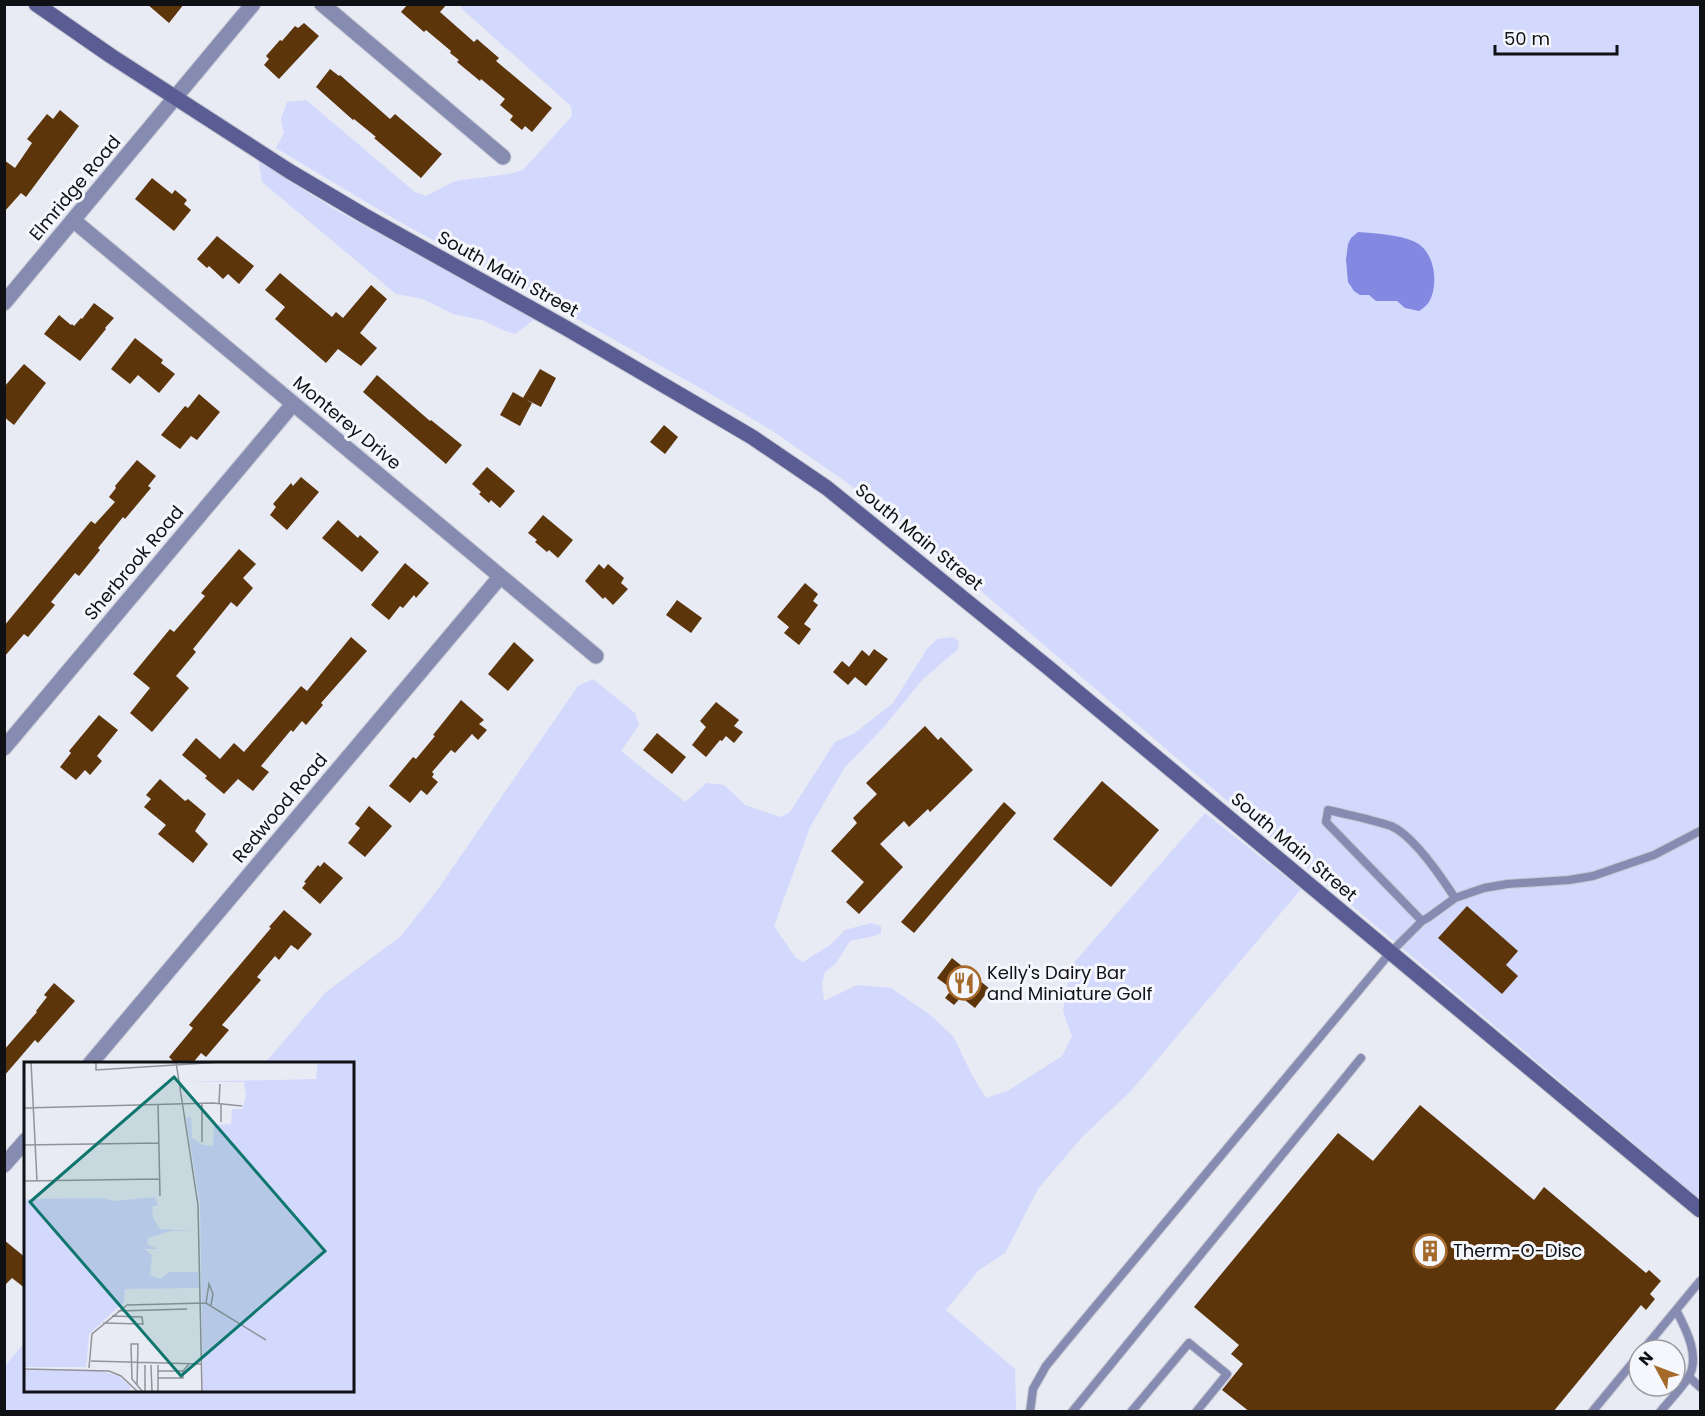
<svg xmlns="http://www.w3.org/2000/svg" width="1705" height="1416" font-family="Poppins,sans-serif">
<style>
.green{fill:#d3d8fd}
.water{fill:#8389e0}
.building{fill:#5c350b}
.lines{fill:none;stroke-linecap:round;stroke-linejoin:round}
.lane-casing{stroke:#c5c7d0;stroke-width:10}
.street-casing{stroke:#c5c7d0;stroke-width:17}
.secondary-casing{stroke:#c5c7d0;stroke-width:17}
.lane{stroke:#868bb2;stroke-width:8}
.street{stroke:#868bb2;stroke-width:15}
.secondary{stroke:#595d94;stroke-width:15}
.labels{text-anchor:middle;stroke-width:6;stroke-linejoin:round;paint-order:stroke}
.street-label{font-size:18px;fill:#101114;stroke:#f6f7fd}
.poi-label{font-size:18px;fill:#101114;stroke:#f6f7fd;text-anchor:start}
.inset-road{fill:none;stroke:#92939a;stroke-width:1.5}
.view{fill:#0f766e;fill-opacity:0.15;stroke:#0f766e;stroke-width:3}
.inset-edge{fill:none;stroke:#101114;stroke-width:3}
</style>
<rect width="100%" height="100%" fill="#e8eaf4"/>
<!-- green -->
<path class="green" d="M461 5H1700V1199L1173 755 947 562 895 519 842 479 771 430 709 393 531 293 398 221 276 148 284 133 281 119 287 102 306 100 415 192 426 196 455 181 509 174 523 170 572 116 571 106 461 8Z
M259 162 339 212 535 319 515 334 503 330 482 320 453 314 423 299 396 294 262 182Z
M953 637 959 641 958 649 923 679 883 728 845 767 810 827 774 926 795 957 803 962 830 945 845 930 871 923 881 926V933C871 938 860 938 850 941L836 963 825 972 822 983 824 1001 857 985 891 988 929 1014 953 1036 972 1075 986 1098 1009 1090 1062 1056 1072 1037 1063 1011 1071 966 1205 813 1301 889 1131 1091 1082 1137 1038 1189 1005 1253 979 1270 946 1310 1015 1369 1016 1411H5V1366L25 1342 26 1390H352V1064L265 1063 326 992 401 936 438 889 578 686 593 679 635 713 639 725 621 751 685 802 707 783 724 785 745 805 780 817 790 812 835 742 855 733 893 703 927 649 937 639Z"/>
<!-- water -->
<path class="water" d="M1358 232C1373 233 1403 235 1417 243 1435 253 1439 285 1429 302 1426 306 1423 308 1419 311L1405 308 1397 301H1376L1369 295H1360L1354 291 1348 282 1346 260 1348 244 1351 238Z"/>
<!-- building -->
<path class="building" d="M147 4H184L169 23Z
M408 4H447L440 12 474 42 477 39 499 58 496 61 552 108 532 132 525 126 522 130 510 120 513 116 500 105 505 99 481 79 480 81 457 62 459 60 450 53 451 51 426 30 424 32 401 12Z
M304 23 319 36 279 79 264 65 269 59 266 56 280 40 282 41 295 26 298 28Z
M330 69 339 76 340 75 390 119 395 114 442 154 421 178 374 138 376 137 354 119 353 120 316 87Z
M60 110 79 126 26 197 21 193 4 212V160L15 168 32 143 27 139 47 114 53 119Z
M152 178 172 194 175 190 187 200 184 204 191 210 174 231 135 199Z
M217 236 254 266 239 284 228 274 223 279 209 266 207 268 197 259Z
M280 273 332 317 336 312 343 318 371 285 387 299 360 333 377 348 361 366 338 349 326 363 275 319 285 307 265 290Z
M94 303 114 318 105 328 106 329 80 361 44 334 59 315 71 325 72 324 74 326 81 318 82 319Z
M135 338 163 360 161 363 175 374 159 393 138 375 130 384 111 369Z
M24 364 46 383 14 425 4 417V387Z
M540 369 556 378 541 407 523 398Z
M377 375 430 421 431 420 462 445 446 464 363 392Z
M513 392 532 403 520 426 500 415Z
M199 394 220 412 197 440 191 436 180 449 161 435 185 406 188 408Z
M664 425 678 437 665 454 650 442Z
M137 460 156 476 148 486 151 488 125 519 123 517 98 548 100 550 79 576 75 573 51 602 55 605 28 637 24 634 4 657V626L91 521 95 524 115 502 109 497 116 488 115 486Z
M487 467 515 491 500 508 491 500 489 503 479 494 481 492 472 484Z
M301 477 319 492 287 530 270 515 276 507 273 504 291 483 293 486Z
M543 515 573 540 558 558 549 550 547 552 535 542 537 540 528 533Z
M338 520 358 538 360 535 379 552 362 572 322 538Z
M239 549 256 564 243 578 253 588 237 607 231 602 193 649 196 652 176 676 189 688 152 732 130 713 150 688 133 674 170 629 174 632 205 596 201 593Z
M405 563 429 583 416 598 414 595 403 608 400 606 389 620 371 605Z
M599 564 604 569 608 564 624 578 621 583 628 589 613 605 605 597 603 599 585 581Z
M805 583 818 594 813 601 818 605 804 624 811 629 799 645 784 633 789 627 777 617Z
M677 600 702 618 691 633 666 615Z
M351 637 367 651 321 703 323 705 306 725 302 721 293 732 291 730 261 766 269 772 253 791 238 779 224 794 205 778 207 776 182 755 196 738 220 759 234 743 244 752 301 686 307 691Z
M514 642 534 660 508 691 488 674Z
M874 649 888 659 866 686 855 677 848 685 833 672 842 661 849 667 862 650 869 656Z
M461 700 484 720 479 724 487 730 478 740 472 734 455 753 451 750 432 772 434 774 432 777 438 782 427 795 421 790 410 803 389 786 413 757 416 759 435 736 433 735Z
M716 702 739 720 734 726 743 732 734 743 726 736 722 741 720 740 706 757 692 745 706 727 700 721Z
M99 715 118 730 97 756 102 761 90 775 85 770 76 780 60 767 71 753 69 751Z
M925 726 938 740 941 737 973 770 930 812 928 809 909 827 904 821 880 844 903 867 859 914 846 902 864 882 831 851 857 823 853 818 877 794 866 783Z
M657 733 686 757 672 774 643 750Z
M160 779 185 801 188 799 206 814 195 831 208 844 193 863 158 834 166 825 144 807 151 799 146 795Z
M1102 781 1159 830 1111 887 1053 839Z
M1004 802 1016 813 914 933 901 922Z
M369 806 392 826 365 857 348 843 360 828 355 824Z
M324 862 343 878 320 904 302 888 306 883 304 882 318 865 320 867Z
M1467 906 1518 951 1506 965 1518 976 1502 994 1438 938Z
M284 910 312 934 298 950 291 945 279 960 275 956 257 977 261 980 222 1025 229 1030 206 1057 201 1053 192 1064H176L169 1057 193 1028 189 1025 271 928 269 927Z
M952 958 990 989 975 1008 961 997 954 1005 945 998 952 989 937 978Z
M54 983 75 1001 38 1043 35 1040 4 1076V1050L37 1012 36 1011 47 997 44 995Z
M1420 1105 1534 1200 1544 1187 1646 1273 1649 1270 1661 1281 1650 1294 1655 1299 1646 1310 1641 1305 1553 1412H1250L1222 1390 1243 1364 1231 1354 1239 1345 1194 1307 1338 1133 1373 1161Z
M4 1240 26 1258V1289L12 1278 4 1286Z"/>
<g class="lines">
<!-- lane casing -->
<g class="lane-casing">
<path id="lane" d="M1422 921 1326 822 1328 810C1349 815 1371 819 1391 826 1413 835 1442 878 1455 898
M1643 1350 1700 1281
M1689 1377 1700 1387
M1030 1412 1033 1389 1046 1366 1064 1344 1390 953 1422 921 1429 917 1455 898 1484 888 1507 884 1569 880 1593 876 1654 855 1700 831
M1072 1412 1361 1058
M1131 1412 1189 1343 1227 1374 1196 1412
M1592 1412 1639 1355
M1660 1412C1669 1401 1680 1390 1688 1378 1701 1357 1686 1329 1676 1310"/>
</g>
<!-- street casing -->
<g class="street-casing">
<path id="street" d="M322 4 503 157
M73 220 596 656
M4 303 253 4
M4 748 293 404
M90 1064 500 577
M4 1165 26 1140"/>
</g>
<!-- secondary casing -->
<g class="secondary-casing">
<path id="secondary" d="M36 4 111 56 289 171 365 216 566 328 701 407 752 437 827 488 1050 669 1700 1210"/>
</g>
<!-- lane -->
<use href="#lane" class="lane"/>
<!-- street -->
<use href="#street" class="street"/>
<!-- secondary -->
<use href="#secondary" class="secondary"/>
</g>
<!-- icons -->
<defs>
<g id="restaurant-ring" transform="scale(1.725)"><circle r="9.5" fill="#f6f7fd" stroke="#a6692c" stroke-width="1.5"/><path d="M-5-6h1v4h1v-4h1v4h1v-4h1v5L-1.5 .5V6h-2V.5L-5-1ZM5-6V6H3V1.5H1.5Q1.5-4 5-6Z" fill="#a6692c"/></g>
<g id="building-ring" transform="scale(1.725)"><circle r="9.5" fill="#f6f7fd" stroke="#a6692c" stroke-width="1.5"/><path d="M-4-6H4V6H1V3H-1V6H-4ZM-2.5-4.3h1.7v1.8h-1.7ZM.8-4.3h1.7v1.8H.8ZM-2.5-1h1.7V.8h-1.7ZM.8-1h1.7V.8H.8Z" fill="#a6692c"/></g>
</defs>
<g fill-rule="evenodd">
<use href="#restaurant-ring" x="964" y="983"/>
<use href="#building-ring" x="1430" y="1251"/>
</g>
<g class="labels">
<!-- street labels -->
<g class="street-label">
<text transform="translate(75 188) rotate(-50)" y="6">Elmridge Road</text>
<text transform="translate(508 274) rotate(29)" y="6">South Main Street</text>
<text transform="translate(347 423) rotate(40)" y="6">Monterey Drive</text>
<text transform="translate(919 537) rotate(39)" y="6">South Main Street</text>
<text transform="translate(134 563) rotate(-50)" y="6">Sherbrook Road</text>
<text transform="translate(280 808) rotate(-50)" y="6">Redwood Road</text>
<text transform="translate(1294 847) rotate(40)" y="6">South Main Street</text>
</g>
<!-- poi labels -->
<g class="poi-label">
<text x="987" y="979">Kelly's Dairy Bar<tspan x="987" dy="21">and Miniature Golf</tspan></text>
<text x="1453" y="1257">Therm-O-Disc</text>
</g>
</g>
<!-- overview -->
<g transform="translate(24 1062)">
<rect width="330" height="330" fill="#e8eaf4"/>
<path d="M294 0H330V330H179L176 143 162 56 167 55 168 76 179 83 189 84 190 63 207 62 208 47H218L222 34 220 20H159L292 17ZM78 136 90 139 131 135 134 143 128 145 129 156 136 167 170 169H147L124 176 123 182 134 187H121L128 193 126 213 136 217 146 210H174L175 226 101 227 100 240 65 272 62 305H0V137ZM0 308 78 309 94 314 107 325 103 330H0Z" fill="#d3d8fd"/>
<path class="inset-road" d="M7 0 13 119M72 0V8L198 0M152 0 174 143 178 330M178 41V80M195 41 196 22M197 41V60M134 42 136 134M0 46 189 41 218 44M0 83 135 81M0 119 135 117M182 241 185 222 189 232 187 243M94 249 163 247M79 261 119 262 118 255 88 254M67 299 177 302M121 303V330M127 303 128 330M134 303V330M65 306 68 272 103 243 182 241 242 278M0 307 85 309 97 314 114 330M134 309H159L165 302M134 316H159V309M113 323 114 282H107L108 317 118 329 119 330"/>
<path class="view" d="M150 15 301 189 157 314 6 140Z"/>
<rect width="330" height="330" class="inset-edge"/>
</g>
<!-- border -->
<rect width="1705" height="1416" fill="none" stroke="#101114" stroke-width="12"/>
<!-- north arrow -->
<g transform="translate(1657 1368) rotate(311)"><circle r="28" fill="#f6f7fd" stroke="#9a9ba0" stroke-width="1.5"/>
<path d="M0-4.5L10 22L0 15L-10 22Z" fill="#a6692c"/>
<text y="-9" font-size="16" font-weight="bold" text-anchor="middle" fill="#101114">N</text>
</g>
<!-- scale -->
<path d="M1495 45v9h122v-9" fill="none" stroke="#101114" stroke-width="3"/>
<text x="1504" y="45" font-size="18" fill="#101114" stroke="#f6f7fd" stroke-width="4.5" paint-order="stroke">50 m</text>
</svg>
